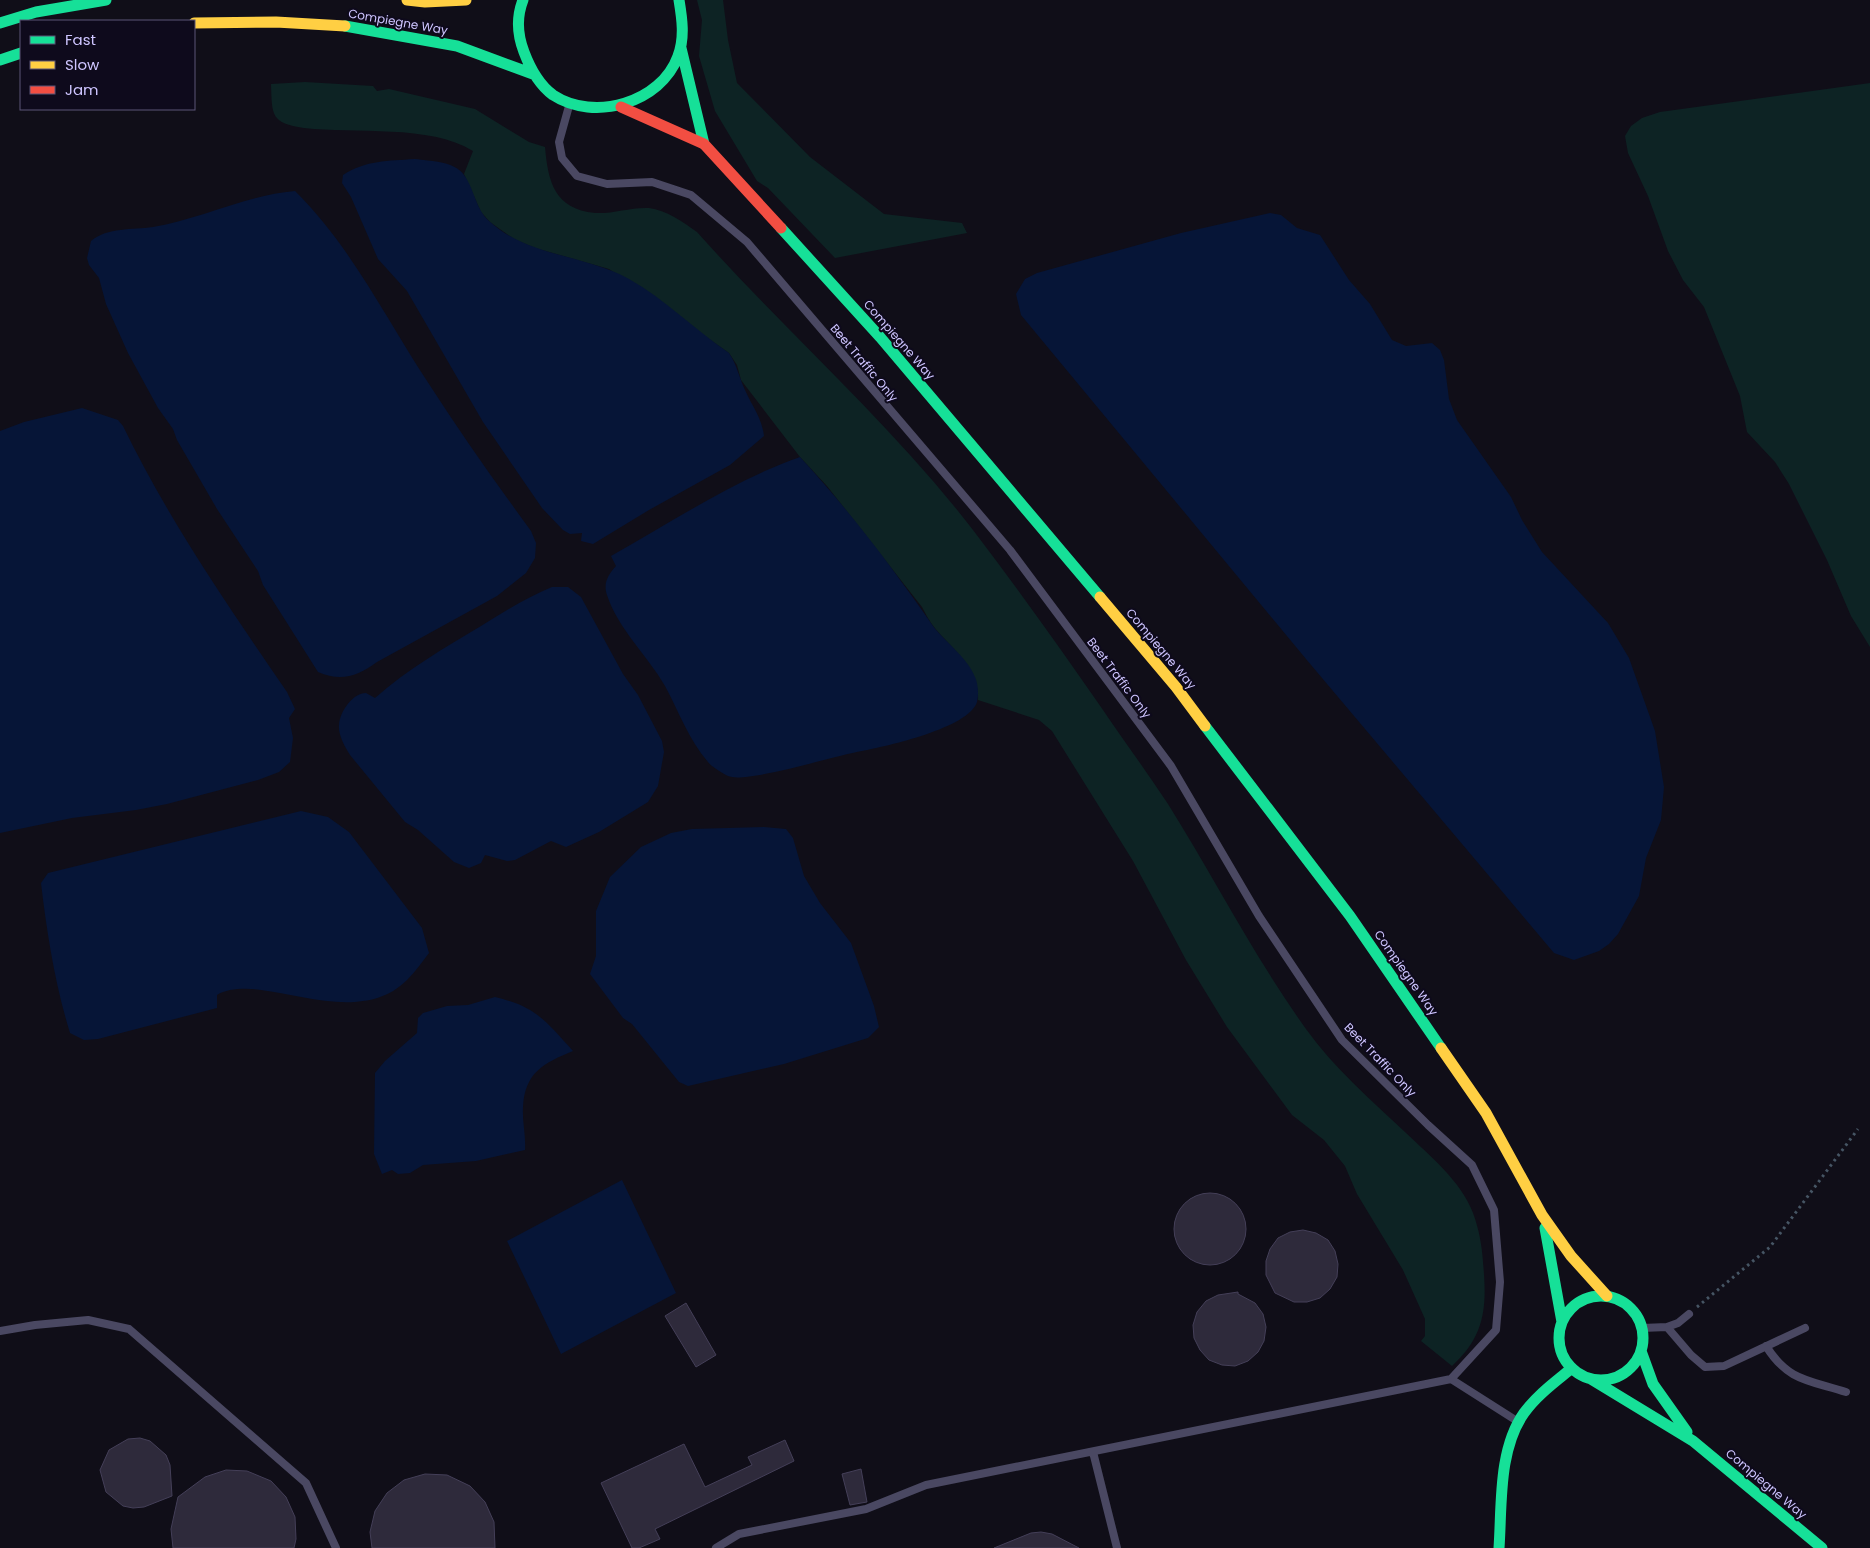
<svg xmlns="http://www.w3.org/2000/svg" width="1870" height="1548" font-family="Poppins,sans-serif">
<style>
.green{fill:#0d2324}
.water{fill:#061537}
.building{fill:#2e2a3b;stroke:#443f58}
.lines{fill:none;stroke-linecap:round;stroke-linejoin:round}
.path{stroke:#465564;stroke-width:3;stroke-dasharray:2.5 4;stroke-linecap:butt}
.lane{stroke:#4a4862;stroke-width:8}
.fast{stroke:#16e098;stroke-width:11}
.slow{stroke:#ffcf43;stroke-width:11}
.jam{stroke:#f24e42;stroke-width:11}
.labels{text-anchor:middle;stroke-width:4;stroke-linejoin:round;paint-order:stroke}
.street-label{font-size:12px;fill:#cec5ff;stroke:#0e0a1c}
</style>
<rect width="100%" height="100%" fill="#100e18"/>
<!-- green -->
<path class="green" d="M697 0H723L728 40 737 83 810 157 884 214 962 223 967 233 835 258 768 188 757 181 715 111 699 56 702 20Z
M305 82 373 86 377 91 389 89 475 109 529 142 545 147C548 181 554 209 595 213 613 214 631 207 649 208 666 210 683 222 697 232 787 333 890 422 973 530 1018 589 1061 649 1103 710 1124 741 1147 772 1168 804 1215 879 1255 958 1306 1029 1334 1068 1370 1099 1405 1132 1430 1156 1461 1181 1473 1213 1479 1229 1482 1246 1483 1262 1487 1306 1486 1335 1452 1366L1421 1341 1425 1336V1319L1403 1270 1357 1194 1345 1166 1324 1140 1292 1115 1227 1027 1186 960 1133 861 1052 731 1039 720 978 700C980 669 952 649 934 627 929 621 926 614 922 607L827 486 800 457 741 380 737 365 729 353 609 269 535 248 514 239 490 222 481 212 464 174 473 151C429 124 356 134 304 128 271 123 272 116 271 84Z
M1870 83V647L1851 616 1827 560 1789 484 1775 462 1747 432 1740 396 1704 307 1683 280 1668 251 1648 196 1628 153 1625 136 1631 126 1642 118 1660 112Z"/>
<!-- water -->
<path class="water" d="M415 159C429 161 455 161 464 175 475 190 475 208 489 221 528 257 584 254 629 279 665 299 695 330 729 353 737 365 739 377 745 390 752 406 762 418 764 436L730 465 649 510 593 544 581 541 582 533 570 534 563 530 542 508 483 422 407 291 378 259 351 197 342 183 343 175C367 160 387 161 415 159Z
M295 191C351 246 386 319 429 384 461 434 496 483 531 531L536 543 535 558 526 573 497 596 377 662C358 676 341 682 318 672L263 585 258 571 217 509 177 440 173 429 158 408 128 353 106 304 99 278 89 265 87 258 91 241C108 227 132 230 153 227 201 219 247 195 295 191Z
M1270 213 1281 215 1297 228 1320 235 1349 280 1370 304 1392 340 1406 346 1432 343 1440 350 1444 360 1449 399 1457 420 1511 497 1522 520 1542 552 1608 623 1629 658 1655 731 1664 787 1661 820 1646 858 1639 896 1618 934 1609 944 1599 951 1574 960 1554 953 1306 659 1021 315 1016 294 1025 279 1037 273 1181 233Z
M82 408 118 420 123 426C168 519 228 606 287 692L295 709 289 718 293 738 290 762 279 772 258 780 167 804 136 810 72 818 0 833V431L24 422Z
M800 457C849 510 892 567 933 626 946 643 967 657 975 677 978 684 979 694 977 702 969 728 887 746 862 751 837 755 746 784 728 776 722 773 712 767 708 762 689 740 679 712 665 686 648 656 618 629 607 595 603 583 608 575 616 566L611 556C672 522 734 480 800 457Z
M552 587H568L581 597 623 674 638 695 662 741 664 752 658 786 648 802 599 832 566 847 551 841 515 860 507 861 485 855 481 863 469 868 454 862 418 830 405 822 350 755C345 747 338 735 339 725 340 711 353 693 366 693L375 698C408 669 444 648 481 626 504 612 527 597 552 587Z
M301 811 328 817 349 832 422 928 429 953C422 962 415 972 407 980 368 1019 307 996 261 990 248 988 228 988 217 995V1008L98 1039 84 1040 70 1033C55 984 47 934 41 883L48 873Z
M764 827 786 829 793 838 804 876 820 903 851 943 874 1006 879 1027 868 1038 784 1064 688 1086 679 1082 632 1024 623 1018 590 974 596 956V911L610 877 641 847 671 833 692 829Z
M495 997C536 1007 545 1020 573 1051 544 1063 525 1072 523 1107 522 1121 526 1135 525 1150L476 1161 423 1165 410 1173 398 1174 392 1170 382 1174 374 1154 375 1073 385 1061 417 1033 418 1018 423 1013 447 1006 468 1005Z
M622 1180 676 1293 561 1354 507 1241Z"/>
<!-- building -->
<path class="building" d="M1174 1229a36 36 0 1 1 72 0a36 36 0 1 1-72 0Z
M1303 1230 1316 1233 1328 1240 1335 1251 1338 1264 1337 1277 1330 1289 1320 1298 1307 1302H1294L1275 1293 1266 1275V1261L1270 1249 1278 1238 1290 1232Z
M1238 1292V1294L1255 1303 1263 1314 1266 1327 1264 1341 1258 1352 1248 1361 1235 1366 1222 1365 1209 1360 1200 1350 1194 1338 1193 1325 1197 1312 1206 1301 1218 1295Z
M686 1303 716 1355 696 1367 665 1316Z
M140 1438 150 1441 166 1455 170 1465 172 1496 144 1507 133 1508 123 1506 106 1492 100 1470 109 1450 128 1439Z
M785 1440 794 1461 655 1529 660 1539 639 1548H632L601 1483 684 1444 705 1487 752 1465 748 1457Z
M861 1469 867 1502 850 1505 842 1474Z
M226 1470 247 1471 271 1481 286 1497 295 1517 296 1539 294 1548H173L171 1529 178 1497 205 1477Z
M425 1474 447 1475 470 1486 485 1502 494 1522 495 1548H372L370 1532 375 1511 387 1493 404 1480Z
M1041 1532 1052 1534 1079 1548H994L1031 1533Z"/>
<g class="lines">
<!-- path -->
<path class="path" d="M1697 1307 1770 1247 1858 1129"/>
<!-- lane -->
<path class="lane" d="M569 106 559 142 562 158 577 176 607 184 652 182 691 195 747 242 1010 550 1171 766 1259 916 1342 1040 1428 1125 1472 1165 1494 1210 1500 1282 1496 1330 1451 1379
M1667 1327 1678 1323 1689 1314
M1642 1328 1667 1327 1691 1355 1705 1367 1724 1366 1805 1328
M0 1331 35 1325 88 1320 129 1329 306 1483 336 1548
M1766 1346C1788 1381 1808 1380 1846 1392
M1093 1452 1117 1548
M716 1548 739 1534 866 1509 926 1485 1451 1379 1517 1421"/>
<!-- fast -->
<path class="fast" d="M523 0C516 18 517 34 524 52 530 68 538 84 553 95 594 122 661 103 678 56 685 38 682 18 679 0
M0 23 36 12 106 0
M345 26 457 46 533 74
M681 48 704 144
M0 60 21 53
M781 228 880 337 1100 597
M1205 726 1350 916 1441 1048
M1545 1228 1562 1322
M1559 1338a42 42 0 1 1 84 0a42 42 0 1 1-84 0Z
M1641 1351 1653 1384 1687 1432
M1591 1379 1693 1441 1822 1548
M1499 1548C1502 1505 1498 1450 1524 1413 1537 1395 1555 1382 1572 1368"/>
<!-- slow -->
<path class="slow" d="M407 0 425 2 466 0
M194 23 276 22 345 26
M1100 597 1176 687 1205 726
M1441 1048 1486 1113 1542 1215 1571 1256 1607 1296"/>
<!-- jam -->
<path class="jam" d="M621 107 704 144 781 228"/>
</g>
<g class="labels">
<!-- street labels -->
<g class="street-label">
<text transform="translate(398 22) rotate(10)" y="4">Compiegne Way</text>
<text transform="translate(899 340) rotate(49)" y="4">Compiegne Way</text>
<text transform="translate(864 363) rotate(50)" y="4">Beet Traffic Only</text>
<text transform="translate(1161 649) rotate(50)" y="4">Compiegne Way</text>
<text transform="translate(1119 678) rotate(53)" y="4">Beet Traffic Only</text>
<text transform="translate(1406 973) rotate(55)" y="4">Compiegne Way</text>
<text transform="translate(1380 1060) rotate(46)" y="4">Beet Traffic Only</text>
<text transform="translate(1766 1484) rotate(40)" y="4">Compiegne Way</text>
</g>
</g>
<!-- legend -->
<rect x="20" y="20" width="175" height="90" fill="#0e0a1c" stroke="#5b5577"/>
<rect x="30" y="36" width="25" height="8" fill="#16e098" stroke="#5b5577"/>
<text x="65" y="45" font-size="15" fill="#cec5ff">Fast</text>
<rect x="30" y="61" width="25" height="8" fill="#ffcf43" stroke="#5b5577"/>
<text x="65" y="70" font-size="15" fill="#cec5ff">Slow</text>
<rect x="30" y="86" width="25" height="8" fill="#f24e42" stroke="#5b5577"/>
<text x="65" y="95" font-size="15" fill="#cec5ff">Jam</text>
</svg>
